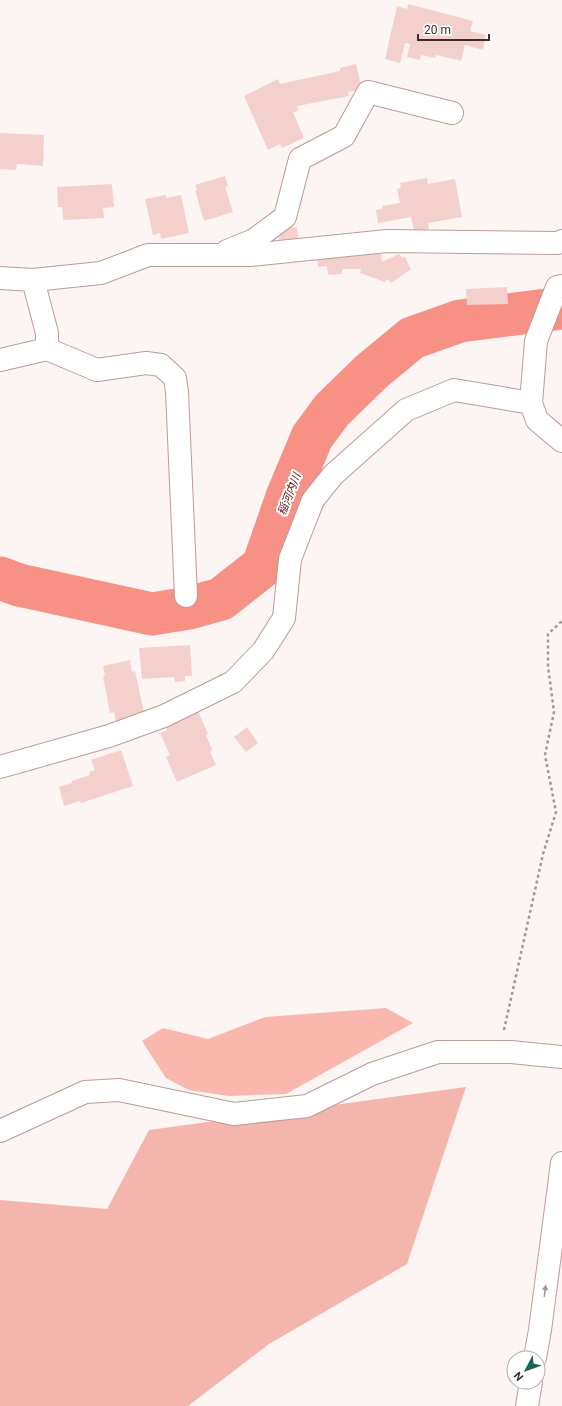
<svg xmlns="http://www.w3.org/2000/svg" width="562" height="1406" font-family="Roboto,'Noto Sans JP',sans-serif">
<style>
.green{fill:#f9b7ae}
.forest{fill:#f4b5ad}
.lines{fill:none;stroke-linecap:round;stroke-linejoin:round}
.river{stroke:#f79186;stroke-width:43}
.building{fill:#f3d0cc}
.minor-casing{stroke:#bc9b97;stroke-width:24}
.highway-casing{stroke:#bc9b97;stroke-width:24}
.path{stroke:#a29897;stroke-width:2.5;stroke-dasharray:3 3;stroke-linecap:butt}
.minor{stroke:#fff;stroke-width:22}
.highway{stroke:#fff;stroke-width:22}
.oneway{fill:#9c9695}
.labels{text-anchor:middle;stroke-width:4;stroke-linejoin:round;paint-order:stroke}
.water-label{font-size:11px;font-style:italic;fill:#660a0c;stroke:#fff}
</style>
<rect width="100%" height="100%" fill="#fcf5f4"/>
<!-- green -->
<path class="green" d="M386 1008 413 1023 286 1094 229 1096 189 1090 166 1078 142 1041 163 1028 208 1039 265 1017Z"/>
<!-- forest -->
<path class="forest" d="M466 1087 407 1264 269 1344 188 1406H0V1200L107 1209 149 1130Z"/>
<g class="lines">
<!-- river -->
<path class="river" d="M0 578 19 585 152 614 189 608 221 599 263 566 287 497 312 437 332 410 371 372 412 338 460 321 562 308"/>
</g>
<!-- building -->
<path class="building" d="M408 4 473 21 470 31 486 35 483 50 465 45 461 61 436 55 435 58 421 55 420 60 407 57 410 44 405 43 400 63 385 59 397 6 407 9Z
M356 64 361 85 358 86V90L348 92 349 96 297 106 298 111 293 112 304 138 282 148 280 144 268 150 244 96 278 79 280 84 340 71V68Z
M0 133 44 135 43 166 17 164 16 170 0 169Z
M225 176 228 186 225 187 233 212 204 221 195 190H197L195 185Z
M427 178 428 184 455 179 462 217 428 223 429 229 414 231 411 217 378 223 376 210 382 209V206L400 203 397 189 401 188 400 183Z
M112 184 114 207 103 208 104 218 63 220 62 207H58L57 187Z
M166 195V198L181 195 189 233 161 239 160 233 153 235 145 199Z
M297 227 298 241 280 243 279 236 289 228Z
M381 253 382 262 399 254 402 258 405 257 411 269 391 283 387 279 385 282 360 273 361 269H342V274L328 275 327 266 318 267 317 256Z
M507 287 508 304 467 305 466 289Z
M190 645 192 676H185V681L175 682 174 677 142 679 139 648Z
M130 660 132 672 135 671 145 717 116 722 114 712 110 713 103 676H105L103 666Z
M198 711 208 734 206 735 212 750 210 751 216 765 177 782 166 757 170 755 160 733 167 730 165 725Z
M247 727 258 743 246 752 234 737Z
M121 750 133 786 81 803 80 801 64 806 59 787 72 783V781L90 775 89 772 95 770 91 760Z"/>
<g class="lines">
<!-- minor casing -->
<g class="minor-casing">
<path id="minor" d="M227 251 254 240 285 217 300 159 344 136 368 92 452 113
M0 278 33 280 101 273 148 255H250L387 241 558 243 562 241
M562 286 557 287 536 341 531 403 537 420 562 441
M47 349 97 370 146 363 161 365 175 378 177 392 186 596
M0 360 47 349V333L33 280
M0 767 109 736 164 716 233 682 263 651 284 618 290 559 313 500 333 475 406 410 454 390 531 403
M0 1131 85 1092 119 1090 234 1114 307 1106 372 1074 438 1052H511L562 1057"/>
</g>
<!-- highway casing -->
<g class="highway-casing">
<path id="highway" d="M535 1358 540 1330 562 1163
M527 1406 531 1382"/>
</g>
<!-- path -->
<path class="path" d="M504 1030 543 854 556 812 545 755 554 712 548 666V634L562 621"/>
<!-- minor -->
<use href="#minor" class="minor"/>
<!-- highway -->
<use href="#highway" class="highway"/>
</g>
<!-- one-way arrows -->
<defs><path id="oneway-solid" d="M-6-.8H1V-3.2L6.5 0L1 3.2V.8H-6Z"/></defs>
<use class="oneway" href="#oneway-solid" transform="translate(545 1291) rotate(-83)"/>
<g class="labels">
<!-- water labels -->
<g class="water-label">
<text transform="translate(289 494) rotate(-69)" y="4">稲河内川</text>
</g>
</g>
<!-- north arrow -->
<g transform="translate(526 1370) rotate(229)"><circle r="19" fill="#ffffff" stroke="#b0abaa"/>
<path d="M0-3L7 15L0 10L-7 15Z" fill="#1e6355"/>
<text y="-6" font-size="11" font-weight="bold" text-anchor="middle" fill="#3a2c2b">N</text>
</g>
<!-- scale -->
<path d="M418 34v6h71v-6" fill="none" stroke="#3a2c2b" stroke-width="2"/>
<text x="424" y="34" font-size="12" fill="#3a2c2b" stroke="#ffffff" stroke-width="3" paint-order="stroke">20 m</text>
</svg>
